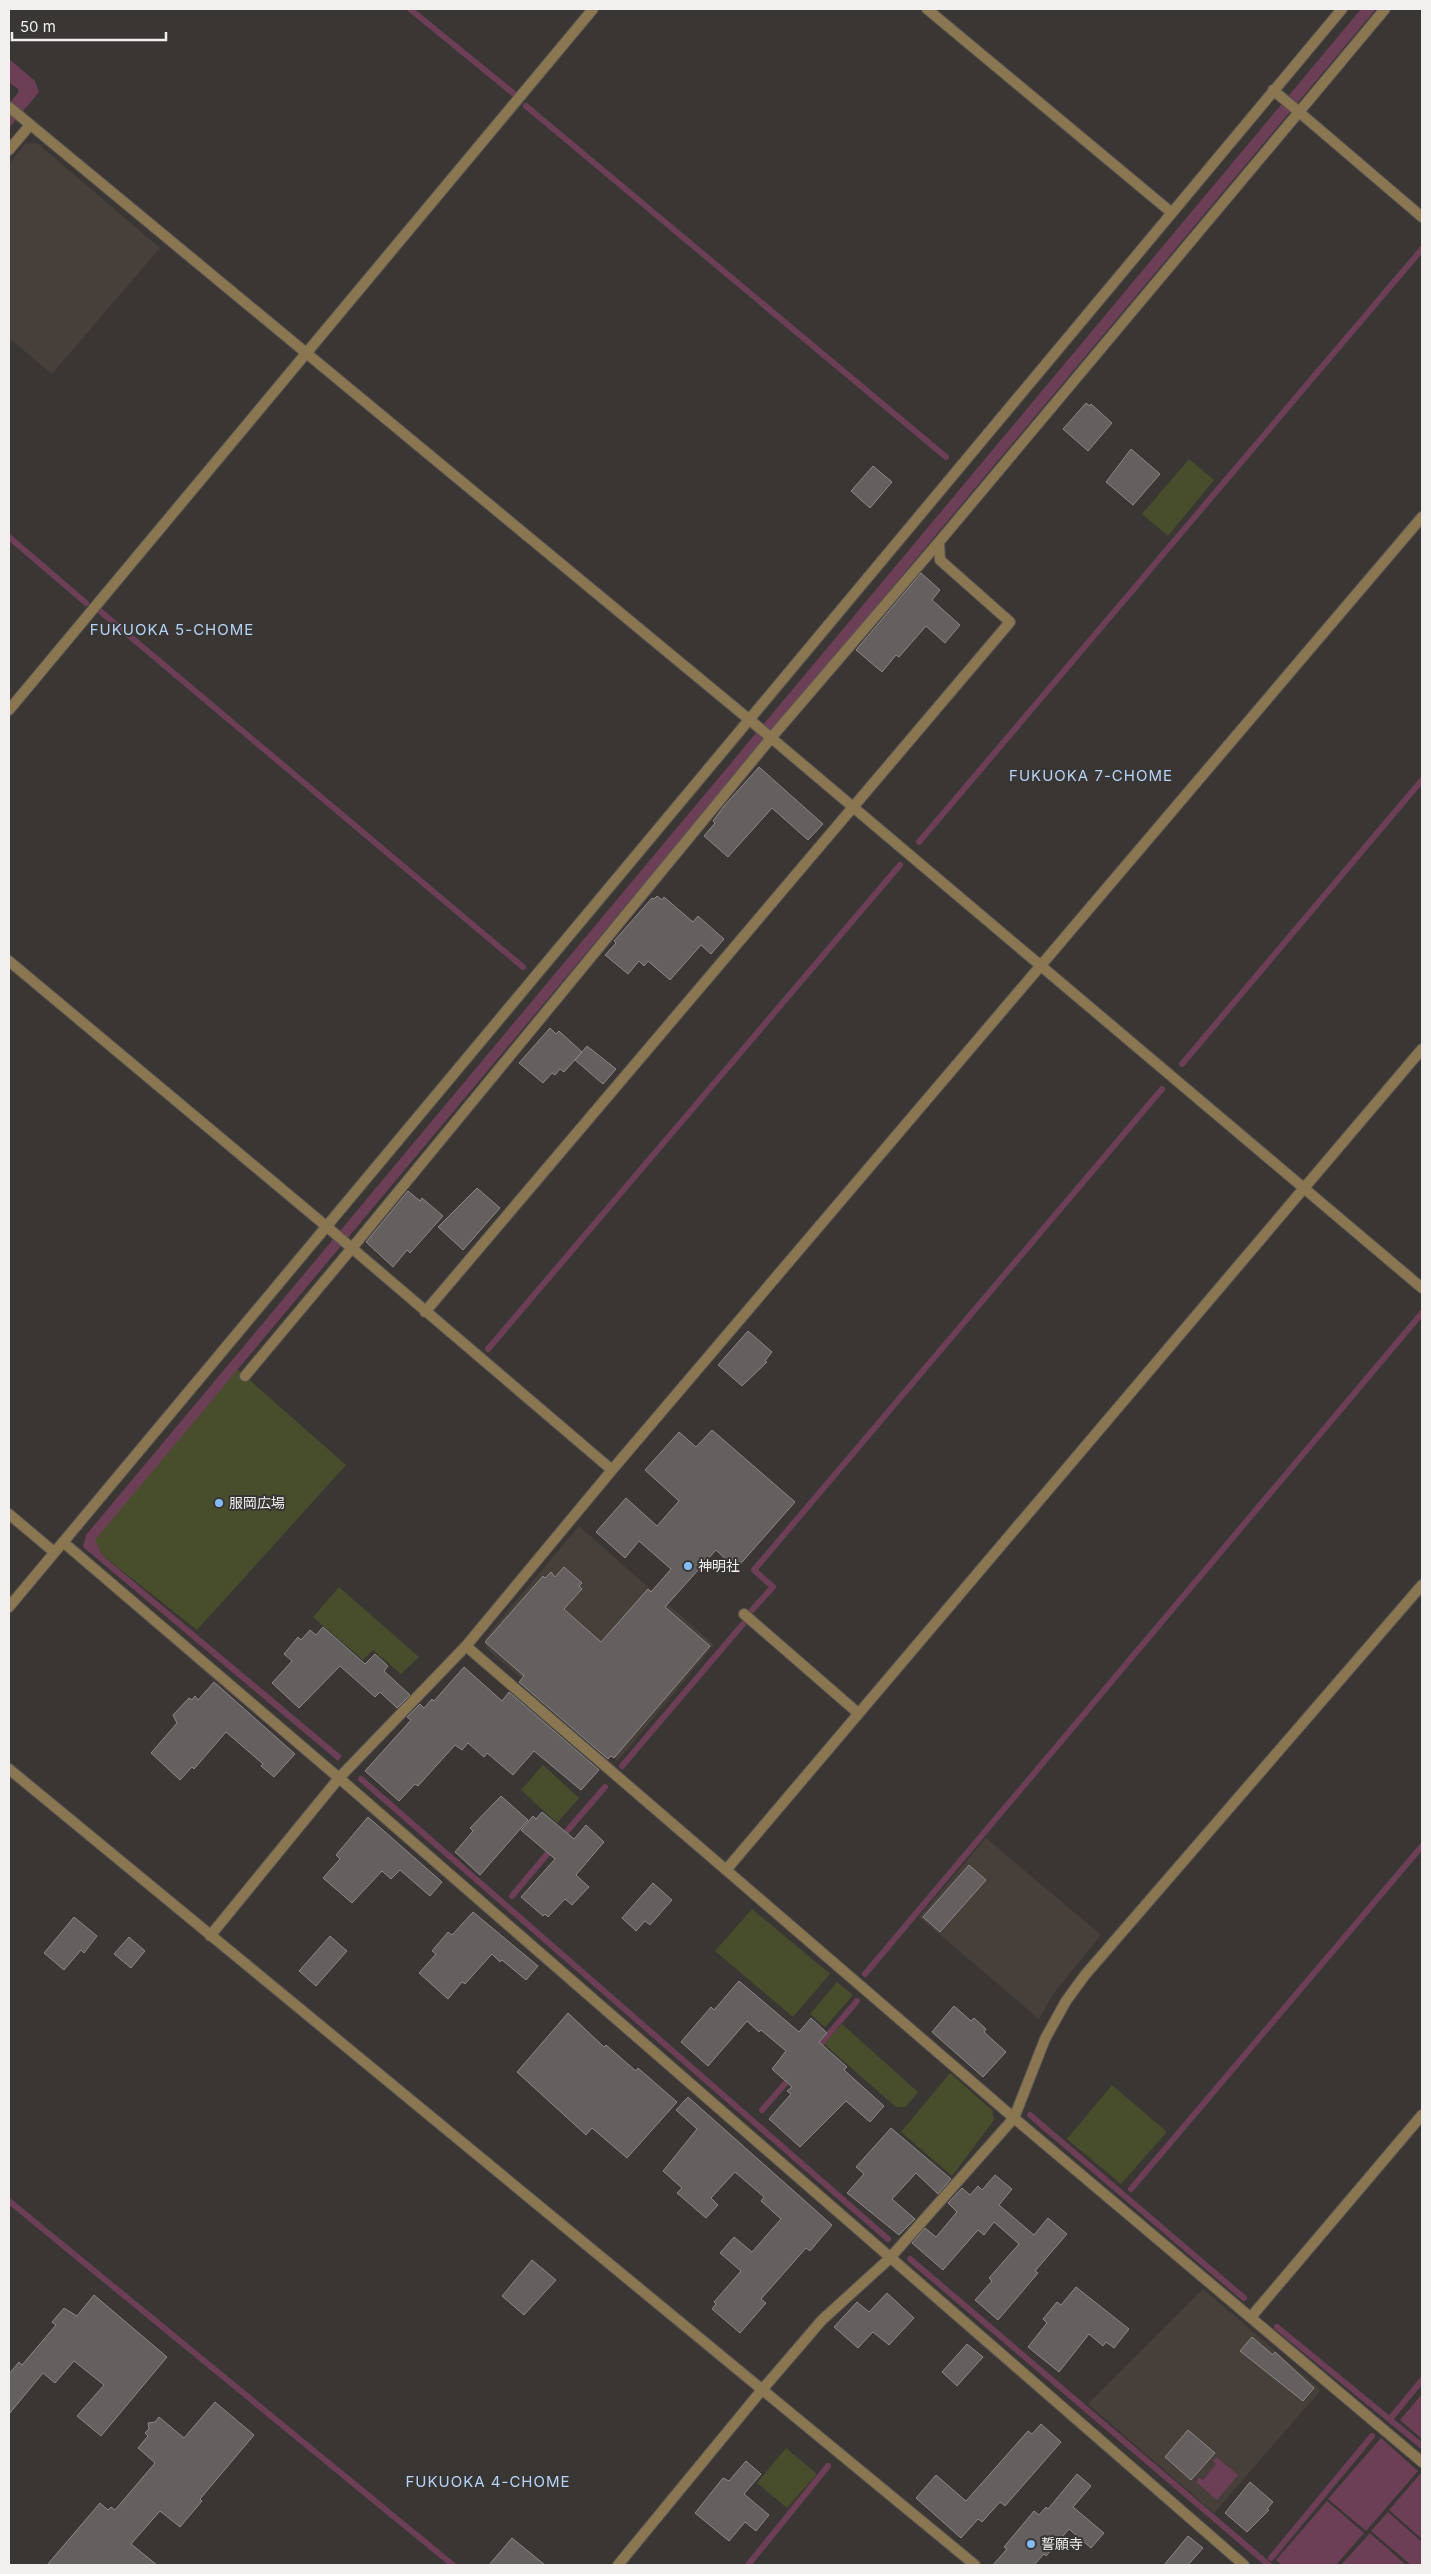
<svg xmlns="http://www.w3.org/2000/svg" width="1431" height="2574" font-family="Inter,'Noto Sans JP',sans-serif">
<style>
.built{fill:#473f3a}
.green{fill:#484e2c}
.water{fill:#6c3f56}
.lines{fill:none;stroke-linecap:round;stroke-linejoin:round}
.stream{stroke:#6c3f56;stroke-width:6}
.building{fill:#656060;stroke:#8c8887}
.lane-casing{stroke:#575452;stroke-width:12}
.street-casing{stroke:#575452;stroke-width:12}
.lane{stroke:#8a7751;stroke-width:10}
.street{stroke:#8a7751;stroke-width:10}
.poi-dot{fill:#83bcfb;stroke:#393634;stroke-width:2}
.labels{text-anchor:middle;stroke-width:4;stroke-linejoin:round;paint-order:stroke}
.poi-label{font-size:14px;fill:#f2f0ef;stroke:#393634;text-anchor:start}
.neighbourhood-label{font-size:15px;letter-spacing:1px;fill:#b4d3f6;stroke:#393634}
</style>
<rect width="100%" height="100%" fill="#393634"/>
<!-- built -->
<path class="built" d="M37 143 160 248 52 374 9 338V164L25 144Z
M579 1526 714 1645 618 1761 486 1648 485 1638Z
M986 1838 1101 1935 1054 1993 1039 2019 919 1917Z
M1203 2289 1321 2390 1214 2513 1088 2404Z"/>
<!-- green -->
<path class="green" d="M1189 459 1214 480 1168 536 1142 514Z
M237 1369 346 1465 197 1630 102 1555 94 1540Z
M339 1587 419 1657 401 1674 373 1650 363 1660 313 1617Z
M543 1765 579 1798 557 1823 521 1790Z
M752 1909 830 1974 793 2017 715 1951Z
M837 1982 853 1995 825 2027 810 2014Z
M842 2024 918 2092 906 2107H896L824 2044Z
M950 2073 992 2110 994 2120 952 2176 901 2132Z
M1112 2085 1167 2132 1121 2184 1067 2139Z
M786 2448 817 2474 787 2508 757 2483Z"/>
<!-- water -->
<path class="water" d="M1361 9H1376L95 1540 102 1555 342 1756 338 1761 83 1547 86 1535Z
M9 59 35 81 39 92 9 128V104L18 93V89L9 82Z
M1422 2394V2439L1400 2420Z
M1381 2438 1418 2471 1366 2531 1328 2499Z
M1216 2457 1238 2475 1217 2500 1196 2482 1199 2477 1203 2480 1216 2464 1213 2461Z
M1422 2472V2539L1389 2510Z
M1327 2501 1364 2533 1336 2565H1282L1276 2560Z
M1388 2512 1422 2542V2562L1419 2565H1411L1371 2531Z
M1370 2533 1406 2565H1341Z"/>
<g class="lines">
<!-- stream -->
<path class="stream" d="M410 9 513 93
M526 106 946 457
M9 537 86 603
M101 612 523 967
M919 842 1422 249
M1182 1064 1422 780
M488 1349 900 865
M752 1610 773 1587 754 1570 1162 1089
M622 1766 743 1624
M361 1779 888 2239
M561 1838 605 1787
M512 1896 553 1847
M865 1974 1422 1313
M816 2049 857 2001
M762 2110 791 2077
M1030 2115 1244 2298
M1131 2189 1422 1846
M9 2201 453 2565
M910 2259 1269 2565
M1277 2327 1422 2446
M1390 2419 1422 2380
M1271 2558 1372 2436
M748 2565 828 2466"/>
</g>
<!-- building -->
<path class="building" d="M1086 403 1090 406 1091 404 1112 423 1088 451 1063 429Z
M1131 449 1160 474 1133 505 1106 482Z
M873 466 892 482 870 508 851 491Z
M921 573 940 590 932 600 960 625 945 643 926 626 899 657 896 655 882 672 856 650Z
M759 767 823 824 808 840 772 808 728 857 704 836 715 823 713 821 724 806Z
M657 896 662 900 664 897 693 922 698 916 724 939 711 954 701 945 670 980 648 961 644 966 639 961 628 974 605 955 616 943 614 941 652 898 654 899Z
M550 1028 556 1034 559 1031 582 1052 564 1072 560 1069 555 1075 552 1073 543 1083 519 1063Z
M587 1046 616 1069 603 1084 575 1060Z
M477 1188 500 1208 463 1250 438 1227Z
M408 1191 420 1201 422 1198 443 1216 410 1253 407 1250 393 1267 366 1242Z
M748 1331 772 1352 765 1361 767 1362 742 1386 718 1365Z
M712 1430 795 1502 736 1569 716 1550 665 1607 710 1646 614 1758 611 1756 608 1759 519 1682 524 1676 485 1642 543 1576 545 1578 551 1572 555 1577 564 1567 582 1583 579 1586 582 1589 564 1609 601 1642 648 1589 651 1592 671 1569 639 1541 625 1558 596 1532 626 1498 657 1526 679 1501 645 1470 679 1432 696 1447Z
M323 1627 365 1664 375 1654 388 1666 384 1671 410 1695 397 1708 380 1692 375 1697 340 1666 299 1708 272 1683 292 1661 284 1654 298 1637 301 1640 310 1630 316 1635Z
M464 1667 502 1701 509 1692 599 1770 581 1790 534 1751 513 1775 487 1753 484 1757 468 1743 462 1750 455 1745 418 1786 415 1784 399 1801 365 1771 411 1720 407 1717 420 1704 424 1708 432 1699 434 1701Z
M214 1682 295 1754 274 1777 261 1766 263 1764 226 1732 194 1769 192 1767 180 1780 151 1753 177 1723 173 1715 189 1698 192 1700 195 1696 198 1700Z
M501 1796 528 1820 480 1875 455 1852 473 1831 470 1828Z
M542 1812 574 1839 586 1825 604 1842 576 1875 589 1887 572 1905 565 1899 548 1917 545 1914 543 1916 521 1897 555 1859 521 1830 533 1816 536 1819Z
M368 1817 442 1882 430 1896 400 1870 391 1879 382 1871 352 1903 323 1878 340 1859 336 1855Z
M969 1865 986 1880 940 1932 923 1917Z
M653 1883 672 1900 650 1925 645 1921 636 1931 622 1918Z
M473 1912 538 1966 526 1980 502 1960 500 1962 492 1954 465 1984 462 1982 448 1999 419 1973 436 1954 432 1951 448 1932 452 1935Z
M74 1917 97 1936 84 1953 81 1950 64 1970 44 1953Z
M330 1936 347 1951 316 1986 299 1971Z
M129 1937 145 1951 131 1968 114 1954Z
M739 1981 799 2032 811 2018 827 2033 819 2042 847 2067 844 2070 884 2106 870 2122 846 2101 800 2147 769 2119 791 2094 787 2091 792 2087 772 2069 786 2051 761 2030 759 2032 747 2021 708 2066 681 2042 711 2007 714 2010Z
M954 2006 971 2021 974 2018 986 2029 984 2032 1006 2052 983 2077 932 2032Z
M568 2013 604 2047 606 2045 636 2071 638 2068 677 2102 627 2158 592 2128 586 2135 517 2072Z
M688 2097 832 2225 810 2251 806 2248 761 2299 766 2303 740 2333 712 2309 716 2304 714 2302 741 2271 720 2253 734 2237 752 2252 781 2219 761 2201 764 2197 735 2172 711 2198 718 2205 706 2218 677 2193 682 2188 663 2171 697 2129 676 2110Z
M891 2128 951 2179 938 2194 916 2173 892 2199 915 2219 899 2235 847 2193 864 2174 856 2167Z
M995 2175 1012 2189 999 2205 1034 2235 1048 2218 1067 2234 1035 2271 1038 2273 998 2320 975 2300 992 2281 989 2278 1019 2244 994 2222 984 2235 978 2230 943 2270 912 2243 925 2228 936 2237 957 2212 948 2203 962 2188 970 2195 978 2186 982 2190Z
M532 2260 556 2280 524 2315 502 2296Z
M1076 2287 1129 2329 1114 2348 1106 2342 1103 2346 1089 2334 1059 2372 1028 2347 1047 2323 1043 2319 1057 2302 1061 2305Z
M887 2293 914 2318 889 2345 873 2332 858 2348 834 2327 857 2302 869 2312Z
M94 2295 167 2357 101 2436 77 2416 104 2385 74 2361 55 2383 43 2373 9 2414V2374L19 2362 22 2365 56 2325 52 2322 64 2308 77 2316Z
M1252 2337 1273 2355 1275 2352 1314 2388 1303 2401 1240 2351Z
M967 2344 983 2357 957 2386 942 2372Z
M215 2402 254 2435 200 2499 202 2501 180 2527 160 2511 131 2544 157 2565H47L100 2503 108 2510 111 2507 115 2510 155 2463 138 2448 148 2436 145 2433 149 2429 148 2423 155 2422 159 2417 184 2438Z
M1041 2424 1061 2442 1005 2506 1000 2502 982 2522 978 2519 961 2538 916 2498 936 2475 966 2501 1028 2431 1032 2434Z
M1188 2430 1215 2453 1191 2480 1165 2457Z
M746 2461 761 2474 744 2494 769 2515 756 2531 745 2522 729 2541 695 2513 723 2478 729 2481Z
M1077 2474 1091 2486 1073 2507 1104 2533 1091 2548 1069 2529 1046 2556 1044 2554 1034 2565H993L1007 2549 1004 2547 1034 2511 1039 2515 1046 2507 1048 2509Z
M1250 2482 1273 2502 1267 2509 1269 2510 1247 2532 1225 2513Z
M1188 2536 1203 2548 1188 2565H1164Z
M512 2538 545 2565H489Z"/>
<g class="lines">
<!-- lane casing -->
<g class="lane-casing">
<path id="lane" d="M245 1376 352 1248
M744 1614 858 1713"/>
</g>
<!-- street casing -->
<g class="street-casing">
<path id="street" d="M927 9 1172 213
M1273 90 1299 112 1385 9
M9 107 769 736 1422 1288
M9 150 30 125
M9 710 593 9
M9 961 326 1226 612 1470
M352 1248 771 738 939 542
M425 1312 1010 622 940 560 939 542 1299 112 1422 217
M9 1514 54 1552
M63 1542 339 1778 1244 2565
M9 1607 1342 9
M466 1646 1014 2118 1422 2462
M9 1769 975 2565
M726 1870 1422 1049
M210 1936 339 1778 466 1646 612 1470 1422 517
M1251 2317 1422 2115
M618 2565 761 2391 822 2320 889 2259 1014 2118 1045 2039 1066 2001 1085 1975 1422 1585"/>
</g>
<!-- lane -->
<use href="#lane" class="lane"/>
<!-- street -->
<use href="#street" class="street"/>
</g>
<!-- markers -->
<g class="poi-dot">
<circle cx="219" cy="1503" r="5"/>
<circle cx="688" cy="1566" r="5"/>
<circle cx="1031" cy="2544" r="5"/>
</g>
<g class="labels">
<!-- poi labels -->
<g class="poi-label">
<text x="229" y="1508">服岡広場</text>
<text x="698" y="1571">神明社</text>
<text x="1041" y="2549">誓願寺</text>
</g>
<!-- neighbourhood labels -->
<g class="neighbourhood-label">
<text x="172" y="635">FUKUOKA 5-CHOME</text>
<text x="1091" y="781">FUKUOKA 7-CHOME</text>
<text x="488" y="2487">FUKUOKA 4-CHOME</text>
</g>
</g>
<!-- border -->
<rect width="1431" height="2574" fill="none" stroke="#f2f0ef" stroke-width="20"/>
<!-- scale -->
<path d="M12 32v8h154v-8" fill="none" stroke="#f2f0ef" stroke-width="2.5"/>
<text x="20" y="32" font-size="15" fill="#f2f0ef" stroke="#393634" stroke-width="4" paint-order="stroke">50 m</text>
</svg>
